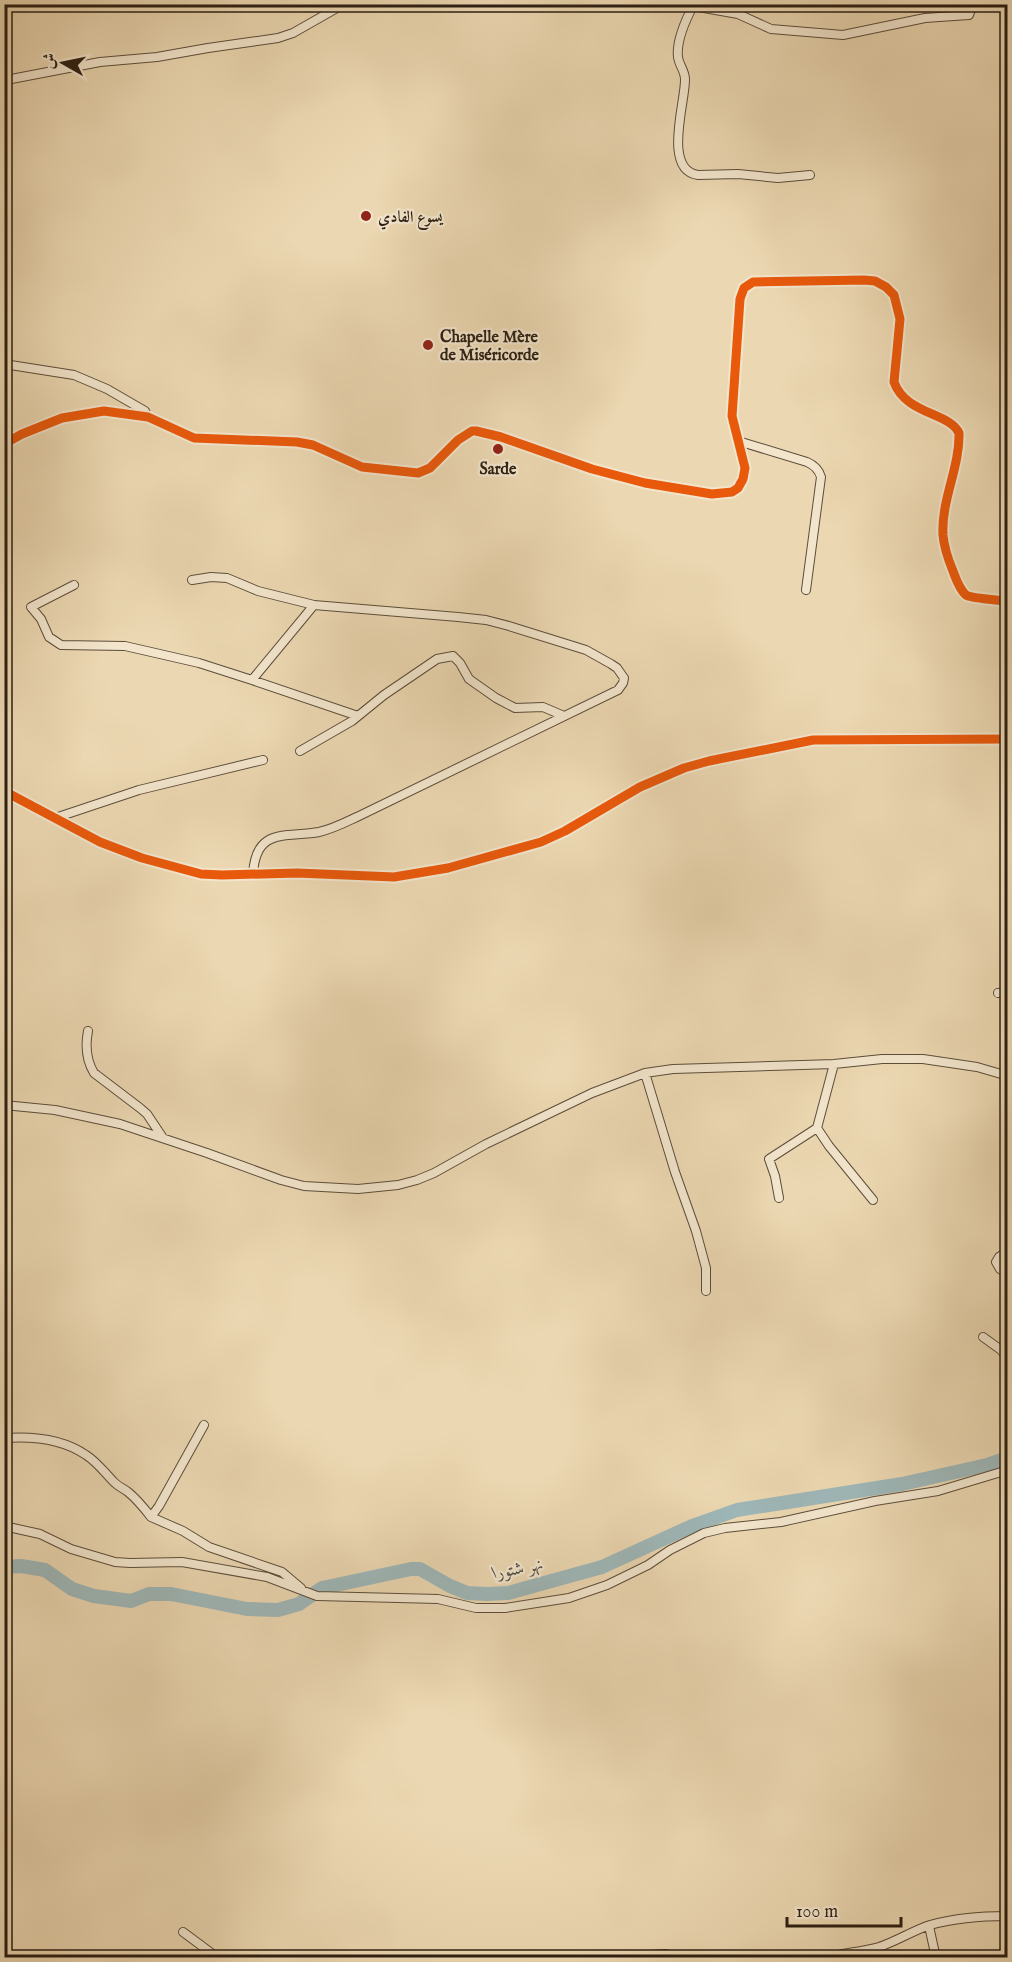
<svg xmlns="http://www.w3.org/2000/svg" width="1012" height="1962" font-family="'IM FELL English',Amiri,serif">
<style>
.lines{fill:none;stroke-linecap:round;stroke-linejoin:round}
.river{stroke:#9eb7b8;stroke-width:14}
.minor-casing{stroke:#5c4d3a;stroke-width:10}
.minor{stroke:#f2e5cc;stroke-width:8}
.cycleway-casing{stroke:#f2e5cc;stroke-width:13}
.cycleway{stroke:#e8590c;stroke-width:9}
.poi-dot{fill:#8f2418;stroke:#f2e5cc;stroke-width:2}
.labels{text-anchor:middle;stroke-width:4.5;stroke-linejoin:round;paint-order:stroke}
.poi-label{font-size:16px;font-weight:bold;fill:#2c1f13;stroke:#f2e5cc;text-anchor:start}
.water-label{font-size:18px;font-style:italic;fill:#4e4d45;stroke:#f2e5cc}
</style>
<rect width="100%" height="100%" fill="#ebd7b1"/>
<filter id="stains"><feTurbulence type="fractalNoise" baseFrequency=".00333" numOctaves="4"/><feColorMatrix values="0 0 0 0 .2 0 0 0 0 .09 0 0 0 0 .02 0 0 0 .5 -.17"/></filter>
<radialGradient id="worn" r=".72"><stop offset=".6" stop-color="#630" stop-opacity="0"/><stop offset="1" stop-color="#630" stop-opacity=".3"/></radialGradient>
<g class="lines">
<!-- river -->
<path class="river" d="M4 1567 21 1566 45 1570 72 1589 94 1596 131 1601 149 1594H171L247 1609 278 1610 299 1604 322 1588 411 1569H420L450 1586 467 1593 487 1594 508 1593 602 1567 692 1526 737 1510 902 1484 987 1465 1008 1458"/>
<!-- minor casing -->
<g class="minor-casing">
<path id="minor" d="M694 4C686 19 676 40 678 57 679 65 685 71 685 79 686 100 662 170 698 175L738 174 778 178 810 175
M693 6 738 14 771 29 843 35 925 18 969 15 973 4
M4 83 6 80 100 62 157 57 208 48 278 38 293 33 344 4
M4 364 74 375 107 389 145 411 148 417
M738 441 807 462C814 465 819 470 821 477L806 590
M4 444 22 434 62 418 104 411 148 417 194 438 297 442 313 445 362 467 418 473 430 468 458 440 472 431H476L501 437 592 469 645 483 712 494 732 492 738 488 743 479 745 468 732 416 740 299 744 288 753 282 864 280 875 281 886 287 894 295 900 319 894 382C906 415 949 412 959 433 960 467 941 500 943 535 944 547 948 559 953 571 956 579 959 589 966 595 972 599 998 599 1008 602
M192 580 211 577 227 578 258 591 314 605 458 617 486 620 509 626 586 650 611 664 617 668 624 678 623 683 618 690 359 816C346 822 333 829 319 832 285 838 256 827 253 874
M74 585 31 607 41 619 49 637 61 645 125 646 199 663 252 680 314 605
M252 680 358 716
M300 751 352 721 384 695 437 659 453 656 460 663 469 679 496 698 515 708 543 707 564 716
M4 791 100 842 142 858 201 874 222 875 297 873 394 877 448 868 541 842 565 831 640 787 684 768 709 761 813 740 1008 739
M55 818 139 790 263 760
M998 993 1008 992
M88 1031C85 1047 86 1060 94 1073L140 1108 147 1114 163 1138
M834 1064 817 1128 829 1146 873 1200
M645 1073 675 1172 696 1231 706 1268V1291
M4 1105 55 1110 120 1124 207 1153 281 1180 304 1186 358 1189 398 1185 417 1180 434 1173 486 1144 592 1093 645 1073 673 1069 834 1064 882 1059H923L977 1067 1008 1076
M779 1198 775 1176 769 1159 817 1128
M1008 1251 999 1257 996 1262 1000 1269 1008 1274
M983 1337 1001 1350 1008 1358
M4 1438C32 1436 63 1439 86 1455 97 1462 104 1472 113 1481 117 1486 123 1488 128 1492 137 1499 144 1508 151 1517L159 1506 204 1425
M151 1517 183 1531 209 1547 282 1572 301 1588
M4 1526 40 1534 71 1549 115 1562 130 1563 182 1562 267 1577 317 1596 438 1599 476 1608H505L569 1598 607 1585 648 1565 670 1550 704 1533 725 1528 781 1522 875 1501 938 1491 1008 1470
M929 1926 936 1958
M183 1932 218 1958
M601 1958 666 1954 682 1958
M824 1958C842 1953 861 1952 879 1947 897 1941 912 1931 930 1925 955 1918 982 1916 1008 1916"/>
</g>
<!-- minor -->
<use href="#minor" class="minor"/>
<!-- cycleway casing -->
<g class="cycleway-casing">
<path id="cycleway" d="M4 444 22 434 62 418 104 411 148 417 194 438 297 442 313 445 362 467 418 473 430 468 458 440 472 431H476L501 437 592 469 645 483 712 494 732 492 738 488 743 479 745 468 732 416 740 299 744 288 753 282 864 280 875 281 886 287 894 295 900 319 894 382C906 415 949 412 959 433 960 467 941 500 943 535 944 547 948 559 953 571 956 579 959 589 966 595 972 599 998 599 1008 602
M4 791 100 842 142 858 201 874 222 875 297 873 394 877 448 868 541 842 565 831 640 787 684 768 709 761 813 740 1008 739"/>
</g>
<!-- cycleway -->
<use href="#cycleway" class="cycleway"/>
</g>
<!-- markers -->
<g class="poi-dot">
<circle cx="366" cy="216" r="6"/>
<circle cx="428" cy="345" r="6"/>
<circle cx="498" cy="449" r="6"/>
</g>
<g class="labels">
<!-- poi labels -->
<g class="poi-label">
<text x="378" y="222">يسوع الفادي</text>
<text x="440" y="342">Chapelle Mère<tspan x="440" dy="18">de Miséricorde</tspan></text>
<text x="498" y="474" text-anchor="middle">Sarde</text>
</g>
<!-- water labels -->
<g class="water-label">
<text transform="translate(518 1568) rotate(-11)" y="6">نهر شتورا</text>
</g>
</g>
<!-- margin -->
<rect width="1012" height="1962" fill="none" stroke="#ebd7b1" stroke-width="24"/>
<rect x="6" y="6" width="1000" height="1950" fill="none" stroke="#2c1f13" stroke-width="3"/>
<rect x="12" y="12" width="988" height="1938" fill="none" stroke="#2c1f13" stroke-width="1.5"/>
<!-- north arrow -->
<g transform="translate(63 63) rotate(279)" stroke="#f2e5cc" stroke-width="4.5" paint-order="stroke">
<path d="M0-4.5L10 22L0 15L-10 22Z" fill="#2c1f13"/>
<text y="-9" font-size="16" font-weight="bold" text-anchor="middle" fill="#2c1f13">ش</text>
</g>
<!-- scale -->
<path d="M787 1917v9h114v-9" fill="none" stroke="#2c1f13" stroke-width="3"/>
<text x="796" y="1917" font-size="18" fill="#2c1f13" stroke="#f2e5cc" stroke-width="4.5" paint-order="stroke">100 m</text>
<rect width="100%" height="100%" filter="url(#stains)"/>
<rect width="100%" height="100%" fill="url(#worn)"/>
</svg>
